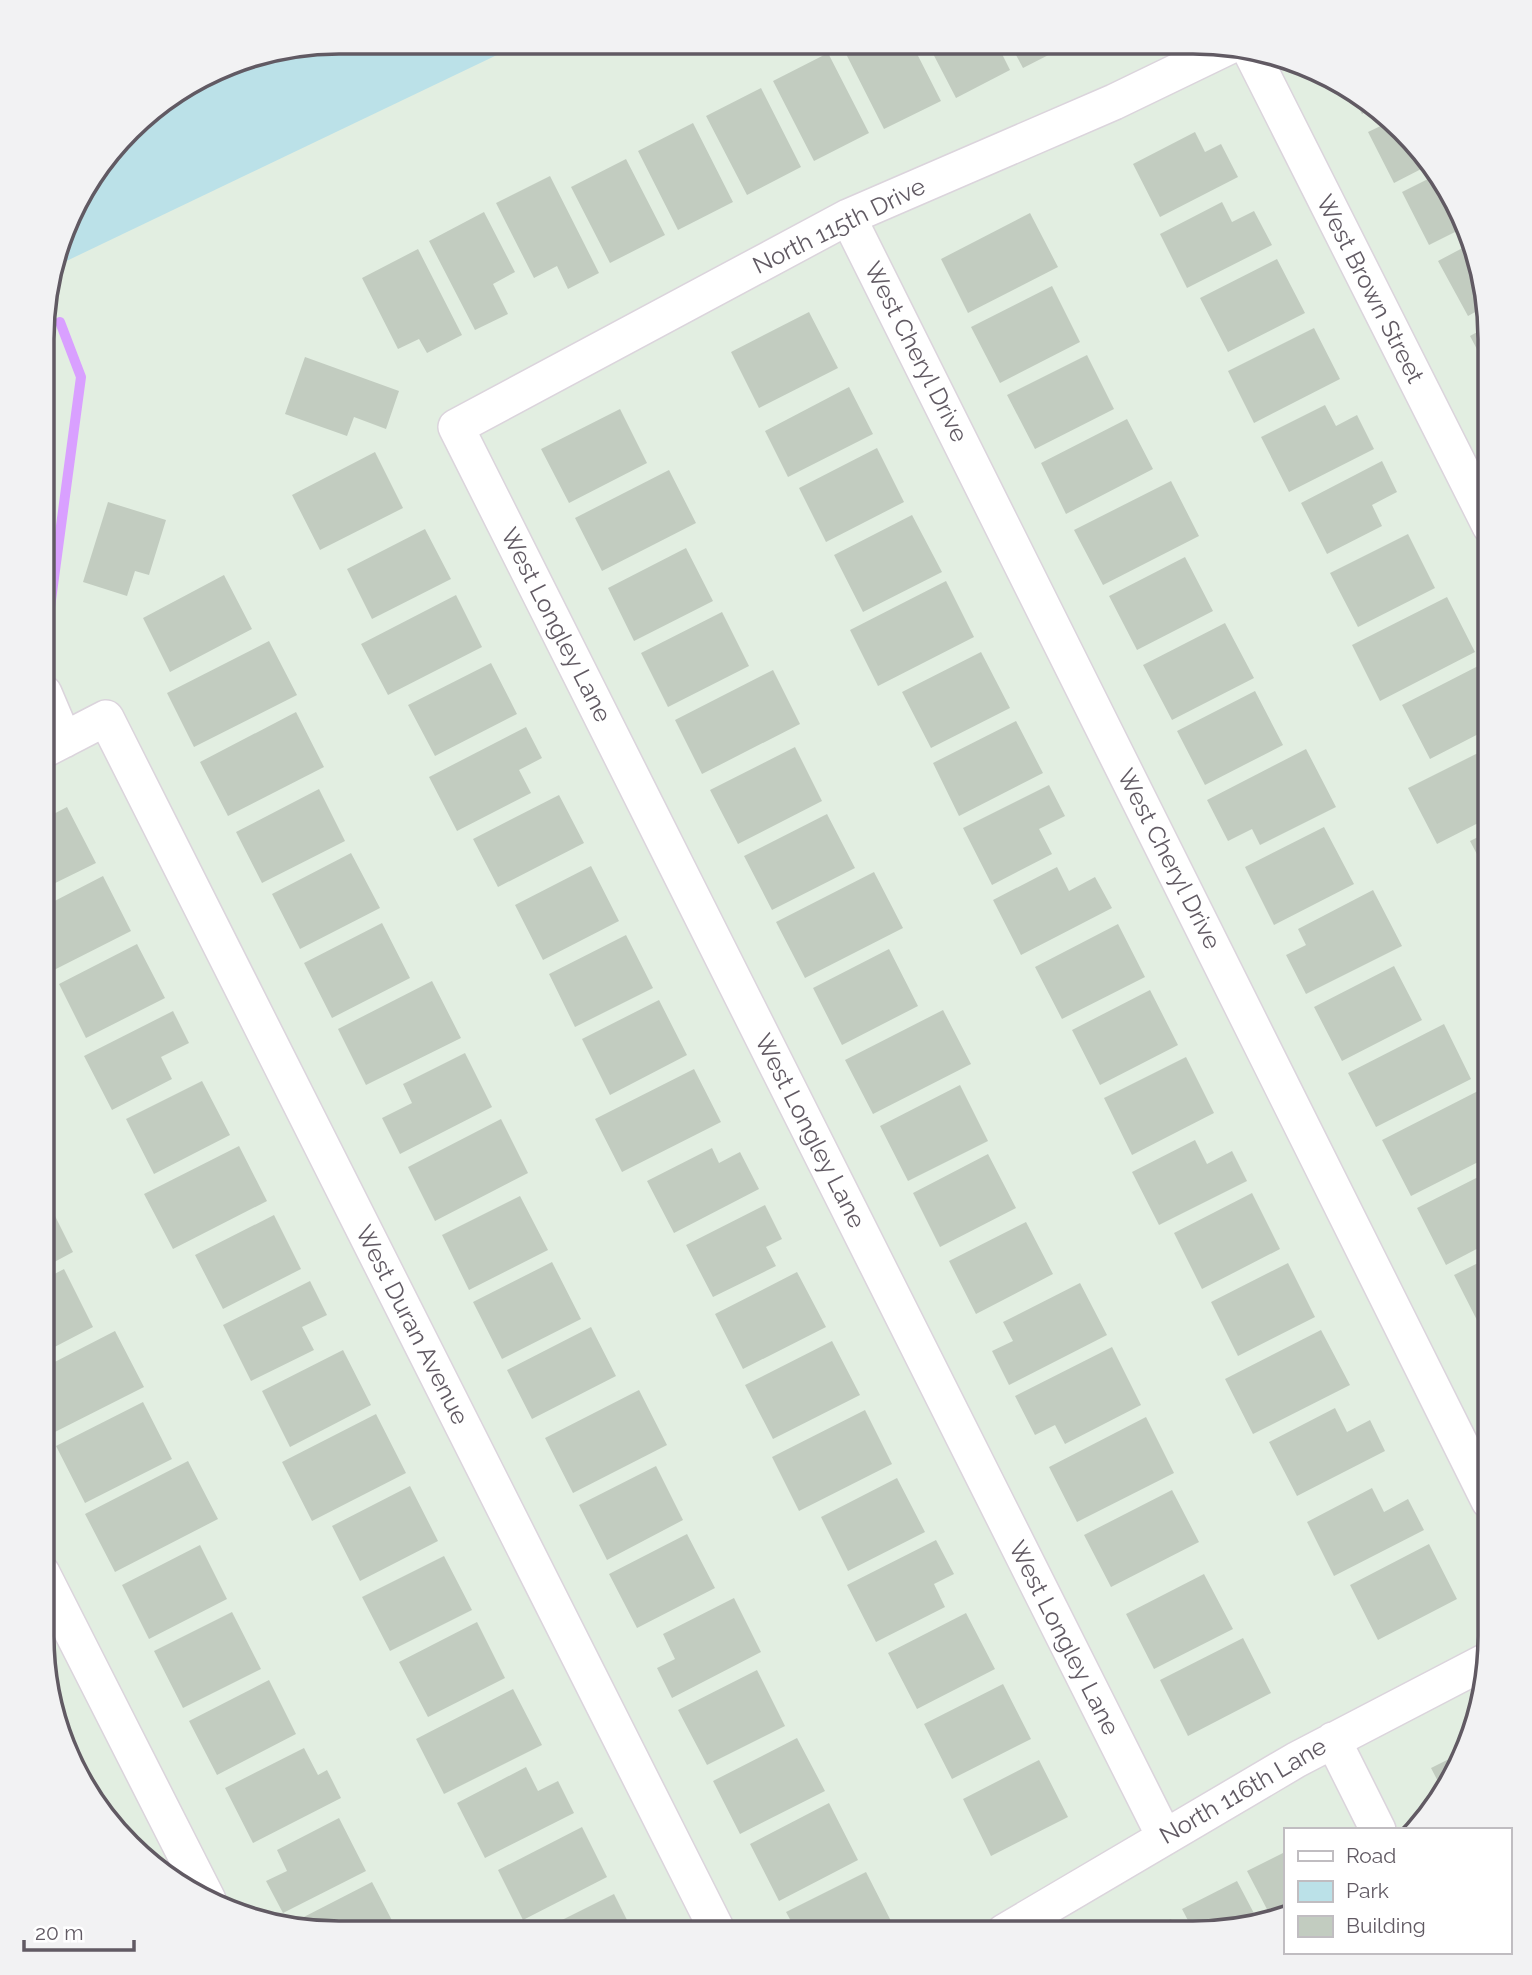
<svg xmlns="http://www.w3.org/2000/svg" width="1532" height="1975" font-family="Raleway,sans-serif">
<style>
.green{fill:#bbe1e8}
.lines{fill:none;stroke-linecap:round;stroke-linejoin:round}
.stream{stroke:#d9a0ff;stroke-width:10}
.building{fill:#c2ccc0}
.minor-casing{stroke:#dbd4dc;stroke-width:38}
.minor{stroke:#fff;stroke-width:35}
.labels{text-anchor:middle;stroke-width:5;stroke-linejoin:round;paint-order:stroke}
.street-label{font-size:24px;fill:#615a63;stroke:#fff}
.rim{fill:none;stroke:#615a63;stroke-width:3.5}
</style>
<rect width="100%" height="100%" fill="#e2eee1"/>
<!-- green -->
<path class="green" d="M339 42 522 43 56 266 82 191 143 115 243 58Z"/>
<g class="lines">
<!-- stream -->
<path class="stream" d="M44 652 81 377 60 322"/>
</g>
<!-- building -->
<path class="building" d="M847 43 912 44 941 101 884 129 842 46Z
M928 44H997L1010 70 956 98Z
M1010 44H1070L1023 68Z
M828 53 869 133 814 161 773 81Z
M761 88 801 167 747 195 706 116Z
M1349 89 1358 92 1373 108 1362 114Z
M693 123 733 202 678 230 638 151Z
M1387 123 1427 166 1394 183 1368 132Z
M1195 132 1205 152 1221 144 1238 177 1160 217 1133 164Z
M626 159 665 235 610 263 571 187Z
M1436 175 1450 191 1465 227 1429 245 1402 192Z
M550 176 599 273 568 289 557 266 534 278 496 203Z
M1222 202 1232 222 1254 211 1272 245 1187 288 1160 234Z
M484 212 515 272 493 284 508 314 475 330 429 241Z
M1030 213 1058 267 968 313 941 259Z
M1472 243 1480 262 1486 306 1468 316 1438 261Z
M418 249 462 335 427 353 419 339 398 349 362 278Z
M1277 259 1305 313 1228 352 1200 298Z
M1052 286 1080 342 1000 383 971 327Z
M809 312 838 368 759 408 731 352Z
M1488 326 1490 339V374L1470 336Z
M1314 328 1340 379 1254 423 1228 371Z
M1087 355 1114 409 1035 449 1007 395Z
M305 357 399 391 386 429 354 417 347 436 285 414Z
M849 387 873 434 788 477 765 431Z
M1325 405 1336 426 1357 415 1374 449 1289 492 1261 437Z
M620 409 647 463 569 503 541 449Z
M1127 419 1153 469 1066 514 1041 463Z
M877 448 904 502 826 542 799 488Z
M375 452 403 508 320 550 292 495Z
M1382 461 1397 492 1372 505 1382 526 1327 554 1301 503Z
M669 470 696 523 602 571 575 518Z
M1171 481 1199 536 1103 585 1074 530Z
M108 502 166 520 149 575 135 571 127 596 83 582Z
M912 515 942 572 863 612 834 555Z
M425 529 451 579 372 619 347 569Z
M1408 534 1435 588 1358 627 1330 573Z
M686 548 713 601 634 641 608 588Z
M1185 557 1213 611 1137 650 1109 596Z
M224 575 252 629 170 672 143 618Z
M946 581 974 637 878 686 850 630Z
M456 595 482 647 388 695 361 644Z
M1447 597 1475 652 1380 701 1352 645Z
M722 612 749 666 668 707 641 653Z
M1225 623 1254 678 1172 720 1143 665Z
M269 641 297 695 194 747 167 693Z
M981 652 1010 708 931 748 902 692Z
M491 663 517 714 435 756 408 705Z
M1482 664 1490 680V728L1430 759 1402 705Z
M773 670 800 724 702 774 675 720Z
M1255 691 1283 745 1205 785 1177 731Z
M296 712 324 767 228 816 200 762Z
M1016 721 1043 773 959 816 933 763Z
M526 727 542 758 519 770 531 793 457 831 429 777Z
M795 747 822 801 738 844 710 790Z
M1490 747V817L1437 844 1408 788Z
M1306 749 1336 807 1260 845 1252 829 1228 841 1207 800Z
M1049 785 1065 816 1039 829 1052 854 992 885 963 828Z
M319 789 345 841 262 883 236 832Z
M559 795 584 843 498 887 473 839Z
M67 807 96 863 43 889 44 819Z
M827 814 855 868 772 910 744 856Z
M1324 827 1354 884 1274 925 1245 867Z
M1490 831V879L1470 841Z
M351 853 380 908 300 949 272 894Z
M591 866 619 921 543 960 515 905Z
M1057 867 1069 891 1095 877 1112 908 1021 955 993 900Z
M874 872 903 928 805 978 776 922Z
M103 876 131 931 52 971 43 954V907Z
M1373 890 1402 946 1306 994 1286 955 1306 945 1298 929Z
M1490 916V937L1481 920Z
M382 923 410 978 332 1018 304 963Z
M1118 924 1145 977 1062 1019 1035 967Z
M626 935 653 988 575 1027 549 974Z
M137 944 165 998 86 1038 59 984Z
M889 949 918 1006 842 1045 813 988Z
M1394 966 1422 1020 1342 1061 1314 1007Z
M432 981 461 1038 366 1085 338 1029Z
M1150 990 1178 1045 1100 1085 1072 1030Z
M659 1000 687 1055 610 1095 582 1039Z
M943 1010 971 1064 873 1114 845 1060Z
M173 1011 189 1043 161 1057 172 1079 112 1110 84 1056Z
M1444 1024 1471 1079 1376 1127 1348 1073Z
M465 1053 492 1107 400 1154 382 1118 412 1103 403 1084Z
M1186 1057 1214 1113 1132 1155 1104 1098Z
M694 1069 721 1122 622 1172 595 1119Z
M202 1081 230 1135 154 1174 126 1119Z
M960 1085 988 1141 908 1181 880 1126Z
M1478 1091 1490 1114V1156L1411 1196 1382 1140Z
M501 1119 528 1173 435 1221 408 1167Z
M1195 1140 1207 1164 1232 1151 1247 1181 1159 1225 1132 1172Z
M239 1146 267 1201 173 1249 144 1194Z
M712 1148 719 1163 740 1152 759 1189 674 1233 647 1181Z
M988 1154 1016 1208 940 1247 913 1193Z
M1490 1171V1242L1446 1265 1417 1208Z
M43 1192 73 1252 43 1268Z
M1252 1193 1280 1249 1202 1289 1174 1233Z
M520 1196 548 1250 469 1290 442 1235Z
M765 1205 782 1239 766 1247 776 1266 713 1297 686 1245Z
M274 1215 301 1269 223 1309 195 1255Z
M1026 1222 1053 1274 976 1314 949 1261Z
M1490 1257V1322L1480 1326 1454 1275Z
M552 1262 581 1319 502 1359 473 1302Z
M1288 1263 1315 1317 1238 1356 1211 1302Z
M64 1269 93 1327 43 1353V1280Z
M797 1272 826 1327 743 1369 715 1314Z
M310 1281 327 1315 302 1327 314 1350 251 1381 223 1325Z
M1080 1283 1107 1335 1009 1385 992 1351 1013 1341 1003 1322Z
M591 1327 616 1376 532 1419 507 1370Z
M1321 1330 1350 1385 1253 1434 1225 1379Z
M115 1331 144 1387 47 1436 42 1427 43 1368Z
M832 1341 860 1395 773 1439 745 1385Z
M1112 1347 1141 1405 1065 1444 1055 1425 1035 1435 1015 1396Z
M343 1350 371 1405 290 1447 262 1391Z
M639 1390 667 1445 573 1493 545 1438Z
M143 1402 172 1459 85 1503 56 1446Z
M1335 1408 1347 1432 1370 1420 1385 1451 1297 1496 1269 1442Z
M865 1410 892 1464 799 1511 772 1457Z
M376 1414 406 1473 312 1521 282 1462Z
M1146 1417 1174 1473 1077 1522 1049 1467Z
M188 1461 218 1519 115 1572 85 1514Z
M656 1466 683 1520 607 1560 579 1505Z
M897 1478 925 1532 848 1571 821 1517Z
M410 1486 438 1541 360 1581 332 1526Z
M1372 1488 1384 1512 1408 1499 1424 1530 1334 1576 1307 1522Z
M1172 1490 1199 1542 1111 1587 1084 1535Z
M687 1534 715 1588 637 1628 609 1574Z
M936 1540 954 1574 934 1584 945 1607 876 1642 847 1585Z
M1429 1544 1457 1599 1378 1640 1350 1585Z
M200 1545 227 1599 149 1639 122 1585Z
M444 1556 472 1610 390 1651 362 1597Z
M1204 1574 1233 1629 1154 1669 1126 1614Z
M734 1598 761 1652 672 1698 657 1668 675 1659 663 1634Z
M232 1612 261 1669 183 1708 154 1651Z
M966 1613 995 1669 917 1709 888 1653Z
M477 1622 505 1678 428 1717 399 1662Z
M1243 1638 1271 1693 1188 1736 1160 1680Z
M757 1670 785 1726 707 1765 678 1710Z
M269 1680 296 1734 217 1775 189 1721Z
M1003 1684 1031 1739 952 1779 924 1724Z
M513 1689 542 1745 444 1794 416 1739Z
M797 1738 825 1791 740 1834 713 1781Z
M304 1748 318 1775 327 1770 341 1798 253 1843 225 1788Z
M1459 1754 1450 1785 1444 1793 1431 1768Z
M1039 1760 1068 1817 991 1856 963 1799Z
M526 1767 538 1791 558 1781 574 1813 485 1858 457 1803Z
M829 1803 858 1860 779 1901 750 1844Z
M339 1818 366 1871 283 1913 266 1881 287 1871 277 1850Z
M582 1827 607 1877 523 1920 498 1870Z
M1285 1852V1910L1270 1915 1247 1871Z
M866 1872 894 1927 883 1932H797L786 1912Z
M1237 1881 1257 1919 1212 1932H1194L1182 1909Z
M372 1882 398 1932H319L300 1929 296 1921Z
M614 1894 633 1932H538Z
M1171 1919 1177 1932H1145Z"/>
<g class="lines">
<!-- minor casing -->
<g class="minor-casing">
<path id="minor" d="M1251 52 1490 526
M848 217 1489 1501
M44 693 64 740
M44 750 106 718 718 1932
M42 1573 208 1900
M1333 1740 1378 1830
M1164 1836 456 427 848 217 1114 102 1232 45
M1004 1932 1296 1760 1488 1660"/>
</g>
<!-- minor -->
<use href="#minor" class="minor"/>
</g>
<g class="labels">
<!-- street labels -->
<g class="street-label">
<text transform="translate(839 226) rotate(-26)" y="8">North 115th Drive</text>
<text transform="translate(1370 289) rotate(63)" y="8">West Brown Street</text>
<text transform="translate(916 352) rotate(63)" y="8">West Cheryl Drive</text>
<text transform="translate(556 625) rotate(63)" y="8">West Longley Lane</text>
<text transform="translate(1169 859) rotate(63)" y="8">West Cheryl Drive</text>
<text transform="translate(810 1131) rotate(63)" y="8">West Longley Lane</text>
<text transform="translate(412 1325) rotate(63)" y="8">West Duran Avenue</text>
<text transform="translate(1064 1638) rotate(63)" y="8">West Longley Lane</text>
<text transform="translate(1243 1791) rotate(-30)" y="8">North 116th Lane</text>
</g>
</g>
<!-- crop -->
<path d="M0 0H1532V1975H0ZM339 54H1193A285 285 0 0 1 1478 339V1636A285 285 0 0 1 1193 1921H339A285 285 0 0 1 54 1636V339A285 285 0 0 1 339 54Z" fill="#f2f2f3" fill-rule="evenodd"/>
<path class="rim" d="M339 54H1193A285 285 0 0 1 1478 339V1636A285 285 0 0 1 1193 1921H339A285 285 0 0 1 54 1636V339A285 285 0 0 1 339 54Z"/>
<!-- legend -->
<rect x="1284" y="1828" width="228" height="126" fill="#ffffff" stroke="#c0bdc1" stroke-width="2"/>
<rect x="1298" y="1851" width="35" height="10" fill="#ffffff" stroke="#c0bdc1" stroke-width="2"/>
<text x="1346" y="1863" font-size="21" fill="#615a63">Road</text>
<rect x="1298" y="1881" width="35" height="21" fill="#bbe1e8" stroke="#c0bdc1" stroke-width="2"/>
<text x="1346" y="1898" font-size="21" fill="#615a63">Park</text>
<rect x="1298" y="1916" width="35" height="21" fill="#c2ccc0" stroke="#c0bdc1" stroke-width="2"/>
<text x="1346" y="1933" font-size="21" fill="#615a63">Building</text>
<!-- scale -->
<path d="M24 1940v10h110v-10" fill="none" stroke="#615a63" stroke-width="3.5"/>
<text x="35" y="1940" font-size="21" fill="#615a63" stroke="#ffffff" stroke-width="5" paint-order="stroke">20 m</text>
</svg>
